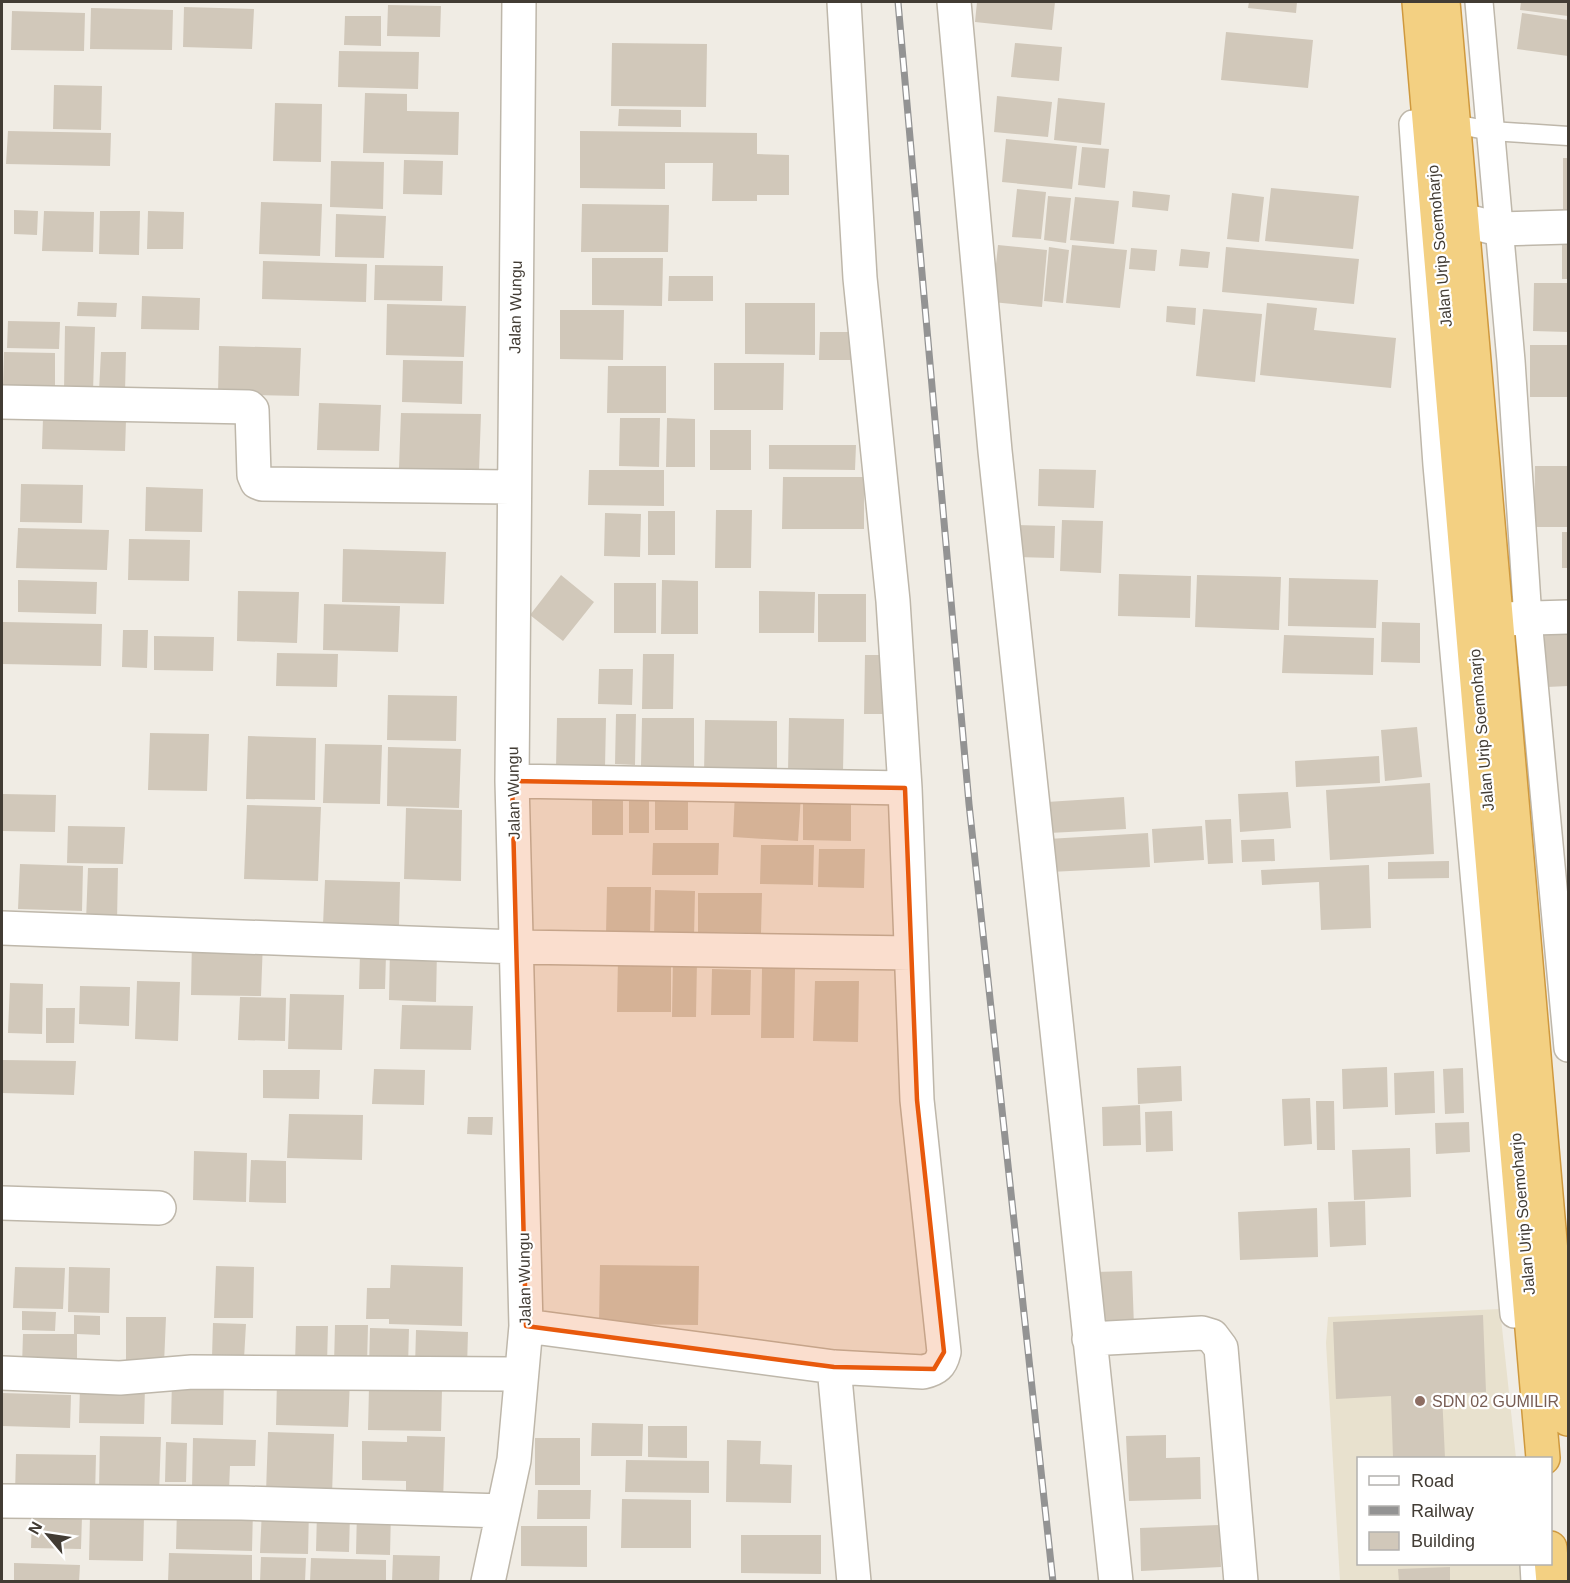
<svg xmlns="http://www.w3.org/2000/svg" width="1570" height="1583" font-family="Arial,sans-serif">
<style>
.education{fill:#e8e1ce}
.building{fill:#d1c8ba}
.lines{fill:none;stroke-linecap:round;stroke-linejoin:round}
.service-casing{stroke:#beb7aa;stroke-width:21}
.pedestrian-casing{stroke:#beb7aa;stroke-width:30}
.minor-casing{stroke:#beb7aa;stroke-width:36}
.tertiary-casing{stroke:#beb7aa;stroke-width:36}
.trunk-casing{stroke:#cf993e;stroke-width:36}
.service{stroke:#fff;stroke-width:18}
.pedestrian{stroke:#fff;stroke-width:27}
.minor{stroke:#fff;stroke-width:33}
.tertiary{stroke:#fff;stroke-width:33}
.trunk{stroke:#f3d082;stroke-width:33}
.rail-casing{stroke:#939393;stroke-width:7}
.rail{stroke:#fff;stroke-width:4.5;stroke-dasharray:14;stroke-linecap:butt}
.marked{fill:#e8590c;fill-opacity:0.2;stroke:#e8590c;stroke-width:4.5;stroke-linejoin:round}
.education-dot{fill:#8d6e63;stroke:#fff;stroke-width:2}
.labels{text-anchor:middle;stroke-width:4.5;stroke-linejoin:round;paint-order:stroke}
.street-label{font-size:16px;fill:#423c34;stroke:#fff}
.education-label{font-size:16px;fill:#785e54;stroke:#fff;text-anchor:start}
</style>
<rect width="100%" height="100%" fill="#f0ece4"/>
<!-- education -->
<path class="education" d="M1500 1309 1516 1458H1358V1564H1528L1530 1581H1340L1326 1343 1328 1317Z"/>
<!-- building -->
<path class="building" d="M977 2H1055L1052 30 975 22Z
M1249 2H1297L1296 13 1248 8Z
M1521 2H1568V16L1520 10Z
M388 5 441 6 440 37 387 36Z
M184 7 254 9 252 49 183 47Z
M91 8 173 10 172 50 90 49Z
M12 11 85 13 84 51 11 50Z
M1522 13 1568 20V56L1517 49Z
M345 16H381V46L344 45Z
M1226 32 1313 40 1308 88 1221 80Z
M612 43 707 44 706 107 611 106Z
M1015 43 1062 47 1059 81 1011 77Z
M339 51 419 52 418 89 338 87Z
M54 85 102 86 101 130 53 129Z
M365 93 407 94V111L459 112 458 155 363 153Z
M997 96 1052 102 1048 137 994 132Z
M1058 98 1105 103 1101 145 1054 140Z
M275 103 322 104 321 162 273 161Z
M619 109 681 110V127L618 126Z
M8 131 111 133 110 166 6 164Z
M580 131 757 133V154L789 155V195H757V201H712L713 163H665V189L580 188Z
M1006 139 1077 146 1072 189 1002 182Z
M1082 147 1109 149 1105 188 1078 185Z
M1563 158H1568V209H1563Z
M404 160 443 161 442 195 403 194Z
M331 161 384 162 383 209 330 207Z
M1271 188 1359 196 1353 249 1265 241Z
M1017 189 1046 192 1041 239 1012 237Z
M1133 191 1170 195 1168 211 1132 207Z
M1232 193 1264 197 1259 242 1227 239Z
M1048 196 1071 198 1066 243 1044 240Z
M1075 197 1119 201 1114 244 1070 240Z
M261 202 322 204 320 256 259 254Z
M582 204 669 205 668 252H581Z
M14 210 38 211 37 235 14 234Z
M44 211 94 212 93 252 42 251Z
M100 211H140L139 255 99 254Z
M148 211 184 212 183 249H147Z
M336 214 386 216 384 258 335 257Z
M1562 233H1568V279H1562Z
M998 245 1047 250 1042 307 992 302Z
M1072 245 1127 250 1120 308 1066 303Z
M1049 247 1069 250 1063 303 1044 301Z
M1226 247 1359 259 1354 304 1222 292Z
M1131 248 1157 250 1155 271 1129 269Z
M1181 249 1210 252 1208 268 1179 266Z
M592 258H663L662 306 592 305Z
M263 261 367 264 366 302 262 299Z
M375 265 443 266 442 301 374 300Z
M669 276H713V301H668Z
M1534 283H1568V332L1533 331Z
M142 296 200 298 199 330 141 329Z
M78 302 117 303 116 317 77 316Z
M745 303H815V355L745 354Z
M1267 303 1317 308 1314 330 1396 338 1391 388 1260 375Z
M387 304 466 306 464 357 386 355Z
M1167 306 1196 308 1195 325 1166 322Z
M1203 309 1262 314 1255 382 1196 376Z
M560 310H624L623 360 560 359Z
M8 321 60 322 59 349 7 348Z
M65 326 95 327 93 392 64 391Z
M820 332H856L855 360H819Z
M1530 345H1568V397H1530Z
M219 346 301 348 299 396 218 394Z
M4 352 55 353V387L3 386Z
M101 352H126L125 392 99 391Z
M403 360 463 361 462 404 402 402Z
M714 363H784L783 410H714Z
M608 366H666V413H607Z
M319 403 381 405 379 451 317 450Z
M401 413 481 414 479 470 399 468Z
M43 418 126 420 125 451 42 449Z
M620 418H660L659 467 619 466Z
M667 418 695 419V467H666Z
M710 430H751V470H710Z
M769 445H856L855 470 769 469Z
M1535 466H1568V527H1534Z
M1039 469 1096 470 1094 508 1038 506Z
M589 470H664V506L588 505Z
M783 477H864V529H782Z
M21 484 83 485 82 523 20 522Z
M146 487 203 489 202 532 145 531Z
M716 510H752L751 568H715Z
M648 511H675V555H648Z
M605 513 641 514 640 557 604 556Z
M1062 520 1103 521 1101 573 1060 571Z
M1015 525 1055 526 1054 558 1014 557Z
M18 528 109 530 107 570 16 568Z
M1562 532H1568V568H1562Z
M129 539 190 540 189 581 128 580Z
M343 549 446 552 444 604 342 602Z
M1119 574 1191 576 1190 618 1118 616Z
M561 575 594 602 563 641 530 615Z
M1197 575 1281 577 1279 630 1195 627Z
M1289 578 1378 580 1376 628 1288 626Z
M18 580 97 582 96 614 18 612Z
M662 580 698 581V634H661Z
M614 583H656V633H614Z
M238 591 299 592 297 643 237 641Z
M759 591 815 592 814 633H759Z
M818 594H866V642H818Z
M324 604 400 606 398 652 323 650Z
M3 622 102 624 101 666 2 664Z
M1382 622 1420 623V663L1381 662Z
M1568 627V686L1547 687 1544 628Z
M123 630H148L147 668 122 667Z
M1284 635 1374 638 1373 675 1282 673Z
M154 636 214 637 213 671 154 670Z
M277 653 338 654 337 687 276 686Z
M643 654H674L673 709H642Z
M865 655H888L887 714H864Z
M599 669H633L632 705 598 704Z
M388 695 457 696 456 741 387 740Z
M616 714H636L635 765 615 764Z
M557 718H606L605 768H556Z
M642 718H694V767L641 766Z
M789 718 844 719 843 772H788Z
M705 720 777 721V775L704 774Z
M1417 727 1422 777 1385 781 1381 730Z
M150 733 209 734 207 791 148 790Z
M248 736 316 738 315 800 246 799Z
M325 744 382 745 380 804 323 803Z
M388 747 461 749 459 808 387 806Z
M1379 756 1380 783 1296 787 1295 761Z
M1430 783 1434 854 1330 860 1326 790Z
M629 788H649V833H629Z
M592 791H623V835H592Z
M735 791 801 795 798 841 733 837Z
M1288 792 1291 828 1240 832 1238 794Z
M655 793H688V830H655Z
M803 793H851V841L803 840Z
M2 794 56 795 55 832 2 831Z
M1124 797 1126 829 1049 833 1047 802Z
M247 805 321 807 318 881 244 879Z
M406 808 462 810 461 881 404 879Z
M1231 819 1233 863 1208 864 1205 820Z
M68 826 125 827 123 864 67 863Z
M1202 826 1204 860 1154 863 1152 829Z
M1148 833 1150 867 1050 872 1048 839Z
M1274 839 1275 861 1242 862 1241 840Z
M653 843H719L718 875H652Z
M761 845H814L813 885 760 884Z
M819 849H865L864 888 818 887Z
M1449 861V878L1388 879V862Z
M20 864 83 866 82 911 18 909Z
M1369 865 1371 928 1321 930 1319 882 1262 885 1261 870Z
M88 868H118L117 922 86 921Z
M325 880 400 882 399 927 323 925Z
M607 887H651L650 935 606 934Z
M655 890 695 891 694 938H654Z
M698 893H762L761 933 698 932Z
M192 938 263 940 261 996 191 995Z
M390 948 437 949 436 1002 389 1000Z
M360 954 386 955 385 989H359Z
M618 957 671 958V1012H617Z
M673 959 697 960 696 1017H672Z
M762 968 795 969 794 1038H761Z
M712 969 751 970 750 1015H711Z
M137 981 180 982 178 1041 135 1039Z
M815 981H859L858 1042 813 1041Z
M10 983 43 984 42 1034 8 1033Z
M80 986 130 987 129 1026 79 1024Z
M290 994 344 995 342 1050 288 1049Z
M240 997 286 998 285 1041 238 1040Z
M402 1005 473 1006 471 1050 400 1049Z
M46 1008H75L74 1043H46Z
M2 1060 76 1061 74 1095 2 1093Z
M1181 1066 1182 1101 1138 1104 1137 1068Z
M1387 1067 1388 1107 1343 1109 1342 1069Z
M1463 1068 1464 1113 1445 1114 1443 1069Z
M374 1069 425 1070 424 1105 372 1104Z
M263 1070H320L319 1099 263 1098Z
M1434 1071 1435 1113 1395 1115 1394 1073Z
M1310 1098 1312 1144 1284 1146 1282 1099Z
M1316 1101H1334L1335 1150H1317Z
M1140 1105 1141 1145 1103 1146 1102 1107Z
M1172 1111 1173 1151 1146 1152 1145 1112Z
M289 1114 363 1115 362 1160 287 1158Z
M468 1117H493L492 1135 467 1134Z
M1469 1122 1470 1152 1436 1154 1435 1123Z
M1410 1148 1411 1197 1354 1200 1352 1150Z
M194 1151 247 1153 246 1202 193 1200Z
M251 1160 286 1161V1203L249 1202Z
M1365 1201 1366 1245 1330 1247 1328 1202Z
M1317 1208 1318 1257 1240 1260 1238 1212Z
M391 1265 463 1267 462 1326 389 1324V1319H366L367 1288H390Z
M600 1265 699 1266 698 1325 599 1324Z
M216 1266 254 1267 253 1318H214Z
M15 1267 65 1268 63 1309 13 1308Z
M69 1267 110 1268 109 1313 68 1312Z
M1132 1271 1134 1327 1095 1329 1094 1272Z
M22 1311 56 1312 55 1331 22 1330Z
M74 1315 100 1316V1335L77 1334V1367L22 1366 23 1334H74Z
M1483 1315 1486 1392 1442 1394 1445 1458H1393L1391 1396 1336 1399 1333 1322Z
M126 1317H166L164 1364 126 1363Z
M213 1323 246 1324 244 1359 212 1358Z
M335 1325H368L367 1365 334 1364Z
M296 1326H328L327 1364H295Z
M370 1328 409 1329 408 1367H369Z
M416 1330 468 1332 467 1368 415 1367Z
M172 1379 224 1381 223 1425 171 1424Z
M277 1379 350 1380 348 1427 276 1425Z
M80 1386 145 1387 144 1424 79 1423Z
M369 1387 442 1389 441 1431 368 1430Z
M2 1393 71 1395 70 1428 2 1426Z
M592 1423 643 1424 642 1456H591Z
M648 1426H687V1458L648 1457Z
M268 1432 334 1434 332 1495 266 1493Z
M1166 1435V1458L1200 1457 1201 1499 1129 1501 1126 1436Z
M100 1436 161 1437 159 1493 99 1491Z
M407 1436 445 1437 443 1503 406 1502V1481L362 1480V1441L407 1442Z
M193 1438 256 1440 255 1466H230L229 1490 192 1489Z
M535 1438H580V1485H535Z
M727 1440 761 1441 760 1464 792 1465 791 1503 726 1502Z
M166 1442 187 1443 186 1482H165Z
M16 1454 96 1455 95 1496 15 1494Z
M626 1460 709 1461V1493L625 1492Z
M538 1490H591L590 1519H537Z
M622 1499 691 1500V1548H621Z
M177 1507 253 1509 252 1551 176 1549Z
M262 1509 309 1510 308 1554 260 1553Z
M357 1510H391L390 1555 356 1554Z
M317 1512 350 1513 349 1552 316 1551Z
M32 1515 82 1516 81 1549 31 1548Z
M90 1515 144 1516 143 1561 89 1560Z
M1219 1525 1221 1567 1141 1571 1140 1528Z
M521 1526H587V1567L521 1566Z
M741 1535H821V1574L741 1573Z
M169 1553 252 1555V1582H168Z
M393 1555 440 1556 439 1582H392Z
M261 1557 306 1558 305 1582H260Z
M311 1558 386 1560V1582H310Z
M14 1563 80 1565 79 1582H14Z
M1450 1567V1582H1399L1398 1569Z"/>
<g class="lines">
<!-- service casing -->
<g class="service-casing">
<path id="service" d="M1454 124 1491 131 1568 136"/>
</g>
<!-- pedestrian casing -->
<g class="pedestrian-casing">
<path id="pedestrian" d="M1479 2 1511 361 1528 619 1568 1048
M1413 124 1437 465 1514 1314
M1534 1564 1535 1582"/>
</g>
<!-- minor casing -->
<g class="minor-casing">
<path id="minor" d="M954 2 995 451 1116 1582
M1462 220 1499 229 1568 227
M2 402 249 407 252 410 254 475 257 482 262 484 513 487
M512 781 905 788
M2 928 516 947 911 953
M2 1203 159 1208
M526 1326 834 1367 923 1372C936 1369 941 1365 944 1352L917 1100 905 788 893 601 860 278 844 2
M1089 1339 1202 1333 1212 1336 1221 1348 1241 1582
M834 1367 854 1582
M2 1373 120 1378 192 1372 521 1374
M2 1501 242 1503 503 1511
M488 1582 514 1460 526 1326 512 781 519 2"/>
</g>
<!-- tertiary casing -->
<g class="tertiary-casing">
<path id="tertiary" d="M1471 620 1568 617"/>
</g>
<!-- trunk casing -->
<g class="trunk-casing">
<path id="trunk" d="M1419 2 1543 1458
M1443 2 1559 1345 1568 1419
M1550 1548 1553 1582"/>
</g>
<!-- service -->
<use href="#service" class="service"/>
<!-- pedestrian -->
<use href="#pedestrian" class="pedestrian"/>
<!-- minor -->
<use href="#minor" class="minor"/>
<!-- tertiary -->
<use href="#tertiary" class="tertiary"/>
<!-- trunk -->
<use href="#trunk" class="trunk"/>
<!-- rail casing -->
<g class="rail-casing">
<path id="rail" d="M898 2 969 804 1053 1582"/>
</g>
<!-- rail -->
<use href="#rail" class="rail"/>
</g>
<!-- marked area -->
<path class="marked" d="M512 781 905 788 917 1100 944 1352 934 1369 834 1367 526 1326Z"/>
<!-- markers -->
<circle class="education-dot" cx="1420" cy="1401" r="6"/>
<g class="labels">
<!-- street labels -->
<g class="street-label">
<text transform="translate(1439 246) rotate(-95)" y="6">Jalan Urip Soemoharjo</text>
<text transform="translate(515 307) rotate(-89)" y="6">Jalan Wungu</text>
<text transform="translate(1481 730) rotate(-95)" y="6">Jalan Urip Soemoharjo</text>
<text transform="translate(513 793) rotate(-91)" y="6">Jalan Wungu</text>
<text transform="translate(1522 1214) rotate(-95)" y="6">Jalan Urip Soemoharjo</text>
<text transform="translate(524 1279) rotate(-91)" y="6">Jalan Wungu</text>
</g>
<!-- education labels -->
<g class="education-label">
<text x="1432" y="1407">SDN 02 GUMILIR</text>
</g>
</g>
<!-- border -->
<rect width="1570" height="1583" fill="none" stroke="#423c34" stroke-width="6"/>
<!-- legend -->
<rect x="1357" y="1457" width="195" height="108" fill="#ffffff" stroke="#b3b1ae" stroke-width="1.5"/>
<rect x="1369" y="1476" width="30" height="9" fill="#ffffff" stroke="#b3b1ae" stroke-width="1.5"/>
<text x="1411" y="1487" font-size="18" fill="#423c34">Road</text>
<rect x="1369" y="1506" width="30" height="9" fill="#939393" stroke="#b3b1ae" stroke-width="1.5"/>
<text x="1411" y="1517" font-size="18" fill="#423c34">Railway</text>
<rect x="1369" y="1532" width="30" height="18" fill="#d1c8ba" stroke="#b3b1ae" stroke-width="1.5"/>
<text x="1411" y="1547" font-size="18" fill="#423c34">Building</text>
<!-- north arrow -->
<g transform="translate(48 1535) rotate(299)" stroke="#ffffff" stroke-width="4.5" paint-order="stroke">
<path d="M0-4.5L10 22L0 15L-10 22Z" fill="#423c34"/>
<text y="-9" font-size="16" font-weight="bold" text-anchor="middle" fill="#423c34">N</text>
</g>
</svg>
